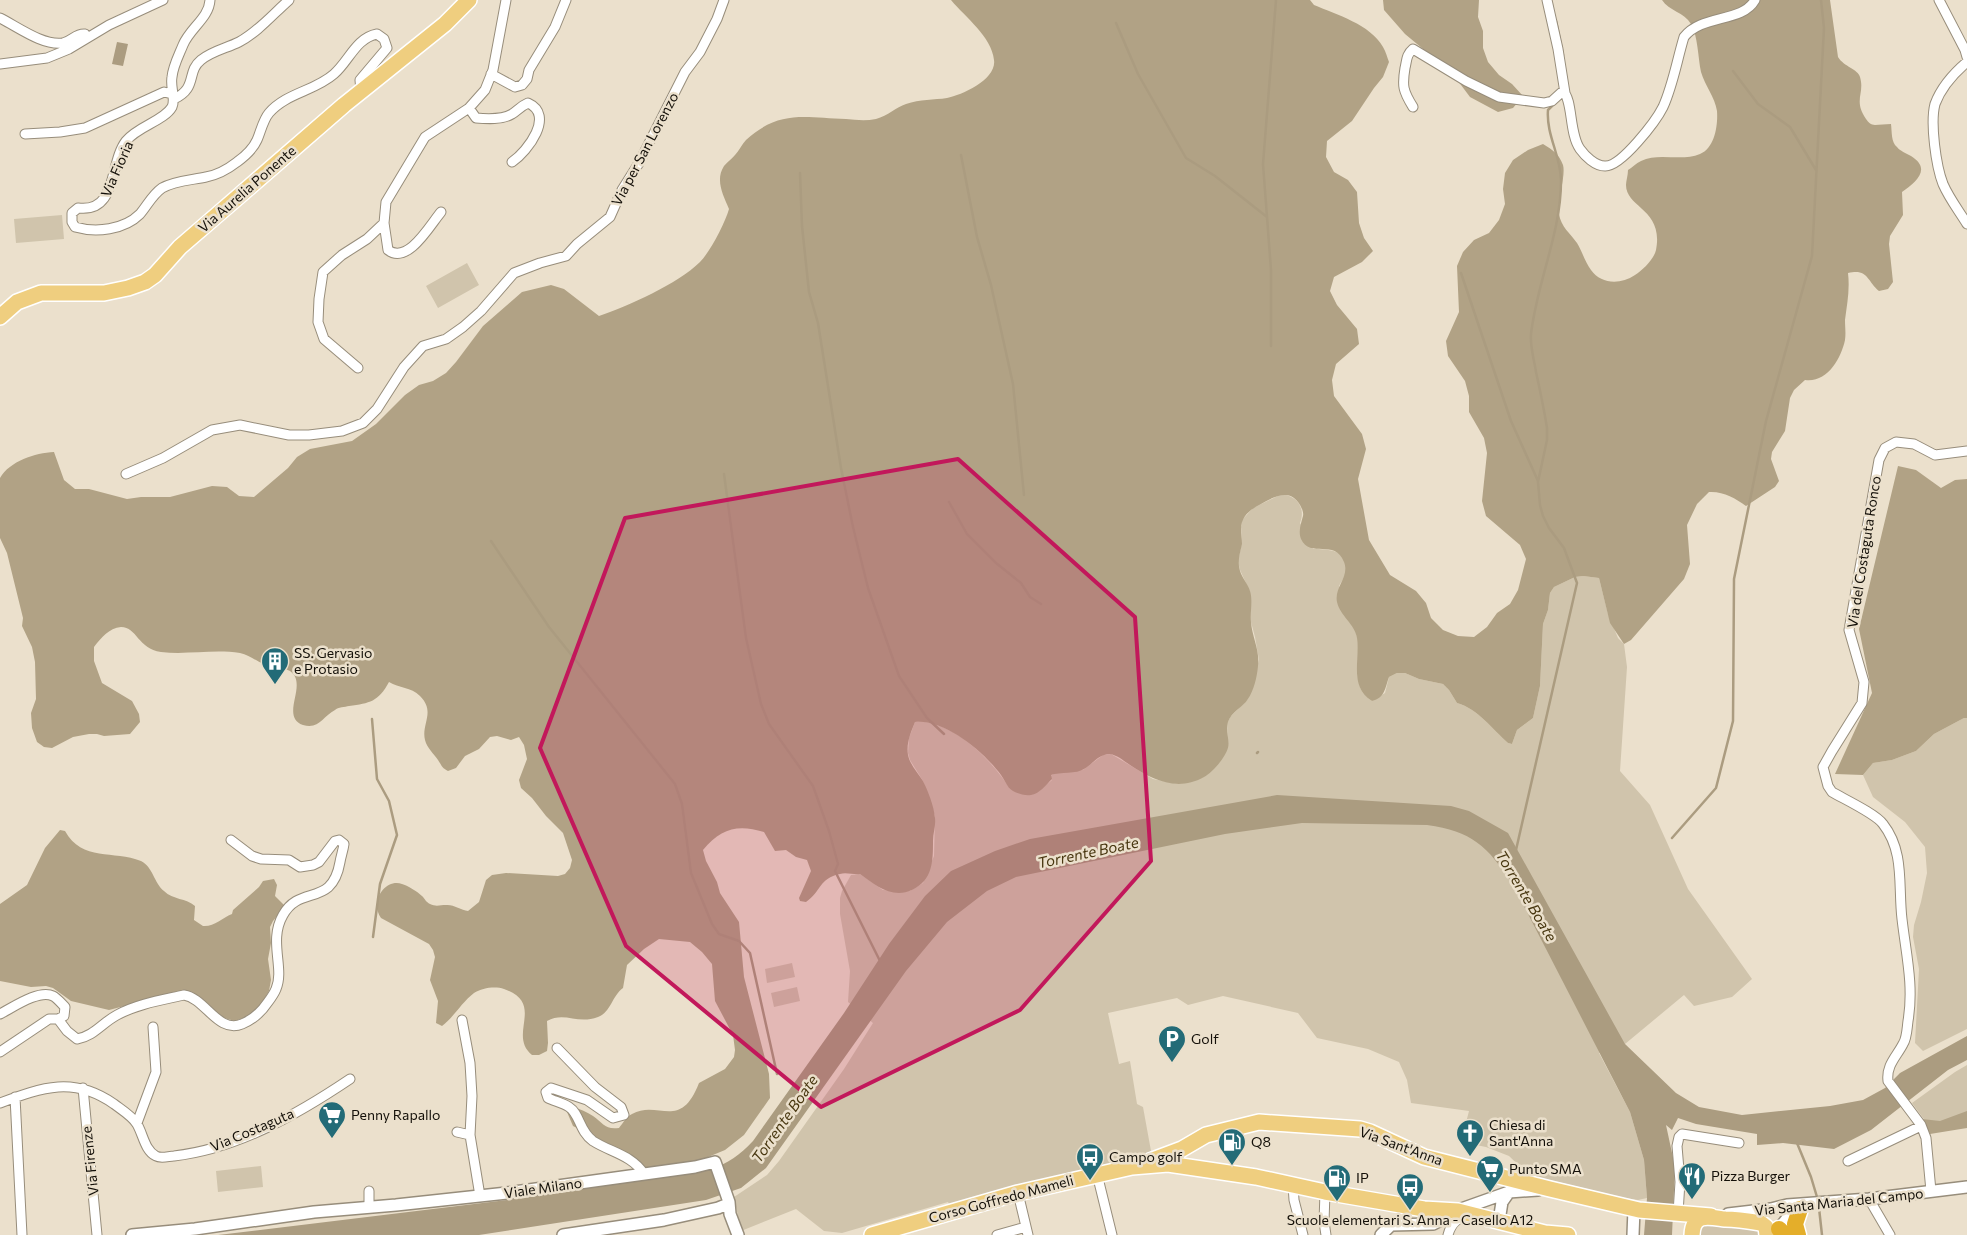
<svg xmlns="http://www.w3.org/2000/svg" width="1967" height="1235" font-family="Commissioner,sans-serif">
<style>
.green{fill:#d0c4ac}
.forest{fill:#b1a285}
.water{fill:#ab9c80}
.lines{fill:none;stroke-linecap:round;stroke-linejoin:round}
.stream{stroke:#ab9c80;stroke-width:2.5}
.minor-casing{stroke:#978d7b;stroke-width:11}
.tertiary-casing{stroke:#978d7b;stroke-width:14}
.primary-casing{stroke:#fff;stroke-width:18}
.motorway-casing{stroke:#fff;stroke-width:19}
.minor{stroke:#fff;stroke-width:9}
.tertiary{stroke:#fff;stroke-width:11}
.primary{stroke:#efce7f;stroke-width:15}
.motorway{stroke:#e4ae2a;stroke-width:16}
.marked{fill:#c2185b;fill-opacity:0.2;stroke:#c2185b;stroke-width:4;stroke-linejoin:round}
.labels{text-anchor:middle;stroke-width:5;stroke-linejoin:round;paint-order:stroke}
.street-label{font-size:14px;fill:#141009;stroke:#ebe0cc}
.poi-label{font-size:14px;fill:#141009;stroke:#ebe0cc;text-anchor:start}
.water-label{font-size:15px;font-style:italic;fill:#483710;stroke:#ebe0cc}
</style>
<rect width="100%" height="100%" fill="#ebe0cc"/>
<!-- green -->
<path class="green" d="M62 215 64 239 16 243 14 219Z
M467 263 479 285 438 308 426 286Z
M1282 494C1297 496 1306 508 1300 523L1313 549C1328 549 1350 550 1346 572 1345 577 1341 582 1339 586 1344 601 1355 623 1357 637 1361 660 1349 687 1372 701L1385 693 1389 677 1397 673H1405L1419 679 1443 684 1449 690 1457 703C1478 709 1492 729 1508 743L1512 744 1517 730 1533 718 1540 686 1543 624 1548 610 1550 593 1554 587 1575 577 1583 576 1599 578 1608 614 1618 638 1624 644 1627 667 1620 771 1650 805 1688 889 1752 979 1732 997 1694 1006 1684 995 1625 1044 1599 1053 1630 1112 1644 1160 1647 1198 1638 1200 1624 1198 1529 1175 1509 1156 1486 1147 1461 1142 1469 1111 1411 1103 1407 1080 1399 1062 1368 1049 1317 1038 1298 1013 1223 996 1188 1005 1177 998 1108 1013 1119 1064 1130 1061 1137 1104 1143 1107 1151 1151 1149 1154 949 1204 948 1202 842 1233 824 1231 796 1209 741 1231 734 1197 767 1175 779 1161 844 1069 873 1023 848 1002 850 971 840 914V898L842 891 851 875 860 874 883 890 910 891 923 883 934 856 935 816 923 781 910 760 908 753 909 738 915 722C951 718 993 761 1010 789L1039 791 1052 780 1050 776 1058 772 1083 770 1103 755 1111 754 1153 779 1178 784 1228 748 1227 724 1230 717 1248 699 1259 660 1255 637 1251 622 1250 592 1240 570 1238 562 1242 542 1241 527 1242 520 1253 508Z
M1964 718H1967V1029L1923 1051 1915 1043 1919 969 1913 937 1914 925 1921 902 1927 873 1925 847 1905 822 1873 797 1863 775 1873 763 1892 760 1916 751 1934 734Z
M792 963 795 977 767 983 765 969Z
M797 987 800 1001 774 1007 771 993Z
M1967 1065V1115L1947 1124 1926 1122 1912 1103 1955 1072Z
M261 1166 263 1187 218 1192 216 1171Z
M1710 1223 1756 1226 1763 1235H1700V1228Z"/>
<!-- forest -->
<path class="forest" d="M951 0H1310L1314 5C1337 15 1370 24 1383 47 1386 52 1387 57 1389 62L1383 77 1374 88 1352 121 1327 141 1326 157 1334 172 1348 180 1357 192 1359 223 1364 238 1373 251 1362 262 1334 277 1330 291 1337 305 1357 329 1359 344 1336 364 1332 380 1334 396 1362 434 1366 449 1358 479 1369 540 1390 575 1416 591 1426 603 1431 618 1443 630 1458 636 1474 637 1487 627 1497 613 1510 604 1518 590 1526 559 1520 545 1486 516 1482 501 1487 453 1484 438 1469 412V396L1465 381 1448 356 1446 341 1459 312 1457 266 1463 252 1474 240 1489 233 1499 220 1505 204 1503 189 1505 173 1513 160 1528 150 1543 144C1553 150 1559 154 1563 165 1566 176 1557 201 1559 214 1561 227 1570 233 1577 243 1582 251 1585 262 1591 270 1601 284 1620 285 1635 275 1643 270 1654 259 1656 250 1664 209 1626 208 1626 185 1626 181 1628 175 1628 170 1632 168 1636 163 1641 161 1659 152 1681 162 1700 154 1715 148 1718 125 1717 111 1715 97 1705 86 1701 72 1698 58 1698 36 1691 24 1684 12 1669 11 1662 0H1830L1838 57C1844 67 1858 69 1860 77 1865 94 1853 100 1866 119 1868 122 1871 125 1875 125 1880 125 1885 124 1891 124 1892 132 1891 142 1897 147 1900 151 1906 153 1911 156 1932 169 1916 182 1902 192L1903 215 1890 236 1889 244 1893 282 1888 289 1879 291C1867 281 1868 268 1848 273 1850 290 1847 304 1845 320 1845 327 1846 333 1845 340 1841 359 1827 383 1805 380L1794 390 1790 398 1785 431 1772 452 1771 459 1779 481 1775 487 1746 506C1735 498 1723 491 1709 492L1697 504 1687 525 1690 564 1684 579 1631 640 1624 644 1610 623 1599 578 1583 576 1575 577 1554 587 1550 593 1548 610 1543 624 1540 686 1533 718 1517 730 1512 744 1508 743C1492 729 1478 709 1457 703L1449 690 1443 684 1419 679 1405 673H1397L1389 677C1385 688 1385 698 1372 701 1349 687 1360 661 1357 638 1355 624 1340 616 1337 602 1334 587 1350 577 1344 562 1335 538 1310 559 1301 539 1298 531 1301 524 1303 516 1304 512 1301 506 1298 502 1288 489 1273 497 1261 504 1251 509 1241 516 1241 529 1241 534 1242 539 1242 544 1240 553 1237 562 1240 571 1242 578 1248 584 1250 591 1253 600 1250 612 1251 622 1252 637 1260 650 1258 666 1257 677 1254 690 1248 699 1243 707 1231 712 1228 722 1225 730 1230 740 1228 748 1225 758 1212 773 1204 777 1177 792 1153 780 1130 765 1124 761 1117 755 1110 754 1098 754 1093 764 1084 769 1077 774 1060 772 1051 775L1052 779C1046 785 1039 794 1031 795 1024 796 1014 793 1009 788 1006 784 1004 779 1001 775 984 752 945 719 915 722 911 732 906 743 908 755 910 765 918 773 923 781 928 791 934 806 935 818 936 826 933 833 933 841 933 861 933 880 912 890 892 899 875 885 860 874 854 875 846 872 840 874 819 878 821 892 806 902L800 901 799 898 811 871 807 860 796 857 786 850 775 851 764 832C738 824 721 828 703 850L706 861 717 882 720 893 739 922 744 977 769 1074 770 1098 744 1135 725 1150 696 1162 649 1168 642 1167 623 1151 573 1126 567 1112 573 1107C580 1109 587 1112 593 1116 603 1123 605 1130 619 1128 623 1123 626 1117 632 1114 658 1099 680 1132 699 1083L725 1069 734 1057 735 1050 733 1035 715 1001 712 964 702 952 690 942 659 939 644 949 627 965 623 988C612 996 611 1012 598 1017 577 1025 565 1011 547 1021L548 1043 547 1051 539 1055H532C507 1034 546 1004 504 989 495 986 482 988 474 993 462 1002 454 1017 442 1026L436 1023 438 1001 430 980 435 957 433 950 429 944 381 918C369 901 386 878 402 884 407 885 418 892 422 896 425 899 426 902 430 904 436 907 440 905 446 905 453 904 461 910 468 911L479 902 486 880 492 875 506 873 558 876 565 874 570 868 572 860 563 833 546 816 532 798 521 788 519 780 527 759 524 745 519 737 511 740 497 736 490 737 479 749 465 756 456 768 448 771C442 768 442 766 438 760 434 754 427 748 425 740 421 724 436 712 420 696 411 687 399 688 389 682 378 702 370 703 349 706 345 707 338 707 335 710 323 716 319 730 303 725 279 716 309 684 290 671 283 667 272 666 264 664 256 661 249 655 240 653 214 649 187 655 161 652 138 649 137 627 121 627 109 628 101 638 94 647V661L102 683 132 701 139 714 140 722 130 734 104 736 97 734H89L73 737 52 748 44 747 37 742 32 728 31 713 36 699 35 662 32 647 22 626 23 618 7 553 0 538V478C10 461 35 453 54 452L64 480 75 489H89L127 499 141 497H170L212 486 227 487 239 496 254 497 288 468 297 457 310 449 352 441 376 424 405 395 419 385 433 381 446 373 456 362 483 326 522 292 551 285 564 289 599 316C628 306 678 284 700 262 710 252 725 223 729 209 723 195 715 180 724 166 727 162 732 159 735 155 739 151 742 144 746 140 780 109 805 118 846 119 856 120 866 121 876 119 888 116 896 107 906 104 920 99 934 100 947 98 963 95 997 79 994 60 991 36 966 18 951 0Z
M1383 0H1479L1478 17 1483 31V48L1488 62 1499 75 1512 84 1523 96 1513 108 1498 112 1470 97 1452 73 1405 34 1384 10Z
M1898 466 1916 470 1941 488 1955 480 1967 479V718H1964L1934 734 1916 751 1892 760 1873 763 1863 775 1835 774 1872 693 1859 629Z
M60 830 65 831C82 862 114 850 141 861 153 867 154 883 164 891 173 900 186 898 195 906L194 920 203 926C214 927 222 918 232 914L233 910 259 887 263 881 274 879 277 885 275 896 285 906 273 921 270 927 271 943 268 959 271 980 269 991 259 1008 246 1017 235 1021 224 1018 194 994 132 1004 109 1010 71 1001 53 988 46 986 31 987 0 981V904L27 885 45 848Z
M1967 1111V1128L1930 1134 1922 1119 1940 1121Z"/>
<!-- water -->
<path class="water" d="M117 42 128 44 123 66 112 64Z
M1277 795 1451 806 1469 811 1508 833 1625 1044 1676 1093 1699 1107 1742 1115 1830 1106 1863 1100 1885 1088 1900 1073 1967 1036V1060L1948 1070 1871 1130 1834 1149 1783 1143 1757 1145V1134L1696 1124 1678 1118 1672 1130 1666 1125 1675 1167 1672 1235H1644L1647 1198 1644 1160 1630 1112 1512 883C1487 846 1472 831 1427 825L1302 823 1225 834 1016 877 987 891 947 922 906 971 766 1168 741 1188 706 1200 479 1235H218L507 1200 710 1170C728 1163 740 1155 753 1141L844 1013 889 944 925 896 951 871 995 851 1030 839Z"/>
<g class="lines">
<!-- stream -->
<path class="stream" d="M1556 21 1563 55
M1116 23 1138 74 1186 158 1215 176 1267 217
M1733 71 1758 104 1790 127 1816 170
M961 155 977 237 991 285 1013 384 1024 495
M800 173 802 226 809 292 818 323 841 468 853 527 868 588 899 676 927 718 944 734
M1461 273 1511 421 1538 481
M1271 346V270L1263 164 1276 0
M724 474 746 638 761 704 769 724 813 786 829 831 838 864 835 871 880 961
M949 502 967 534 996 563 1021 583 1030 597 1041 604
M491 541 549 627 675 784 682 804 691 873 712 924 719 934 739 941 750 953 777 1074
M372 719 377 779 389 801 397 835 380 884 373 937
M1257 753 1258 752
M1672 838 1716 788 1733 721 1734 579 1766 421 1812 256 1824 28 1821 0
M1516 850 1577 583 1564 548 1549 528 1543 516 1540 505 1538 482 1547 440V428C1544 409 1540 390 1536 372 1534 359 1530 347 1531 334 1537 282 1561 233 1561 181 1561 156 1546 135 1548 110L1559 99
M1797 1143 1811 1177 1817 1197
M1819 1208 1822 1235"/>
<!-- minor casing -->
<g class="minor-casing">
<path id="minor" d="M210 0C209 18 190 28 183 45 179 55 173 66 172 77 170 87 176 99 172 107 164 121 138 126 126 141 109 163 118 213 78 208L72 213V222L75 227C96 233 124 230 140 214 147 206 152 195 162 188 174 181 192 180 206 177 217 175 228 169 237 162 244 157 253 149 257 140 261 131 263 120 269 113 286 93 315 91 334 74 349 61 356 38 377 34L384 39 387 48 360 80 361 91
M1547 0 1558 49 1565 93
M1939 0 1965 50 1967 57
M0 18C18 27 43 46 63 43 72 41 76 33 85 34L87 38
M1967 62C1954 73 1941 88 1935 104 1930 123 1936 166 1943 184 1949 198 1959 211 1967 224
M0 64 47 58 69 49 109 25 163 0
M491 74 515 87 522 85 527 79 529 70 555 27 566 0
M174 99C198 88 186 72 201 60 212 51 227 48 239 42 258 32 273 14 289 0
M1413 107C1403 91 1402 86 1405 68 1407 60 1406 55 1413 49L1466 81 1499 97 1544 103 1552 101 1563 91C1573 100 1569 134 1580 149 1585 156 1595 166 1605 166 1621 167 1656 121 1663 107 1673 85 1677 60 1684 37 1702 14 1742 23 1755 0
M469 108 476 118C487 119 502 120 512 114 518 110 521 106 528 103 555 115 528 151 512 162
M25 134 60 132 85 128 164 92 172 94
M441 212C430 225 408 265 388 250L384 223 386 202 425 137 469 108 485 90 493 70 506 0
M358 368 324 339 318 322 319 299 323 272 342 255 367 239 384 223
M126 474 163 458 212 430 240 425 289 435H309L342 431 363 423 377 409 404 367 423 346 446 339 463 327 481 311 514 273 540 263 566 256 577 244 610 217 622 190 639 163 685 72 700 52 717 19 724 0
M0 1014C12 1008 39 989 53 996 57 998 61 1003 65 1007L64 1016 58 1019
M462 1020 470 1063 472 1096 470 1135 480 1196
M557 1048 595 1087 621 1107 624 1115 613 1118 587 1100 551 1088 546 1092 548 1098C554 1101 563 1103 569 1107 580 1114 579 1131 593 1141 610 1152 632 1155 644 1174
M0 1052 49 1019H58L67 1031 77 1039C94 1036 102 1023 117 1015 137 1004 162 1000 184 995 205 998 218 1034 242 1024 252 1020 262 1011 268 1002 271 998 274 994 276 989 285 968 268 941 283 915 300 884 332 908 340 862 341 856 343 851 344 844L339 840 335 841 319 862 313 865 300 867 289 860 261 859 252 856 231 840
M83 1088 97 1235
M15 1097 22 1235
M0 1103C43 1087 74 1076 114 1104 122 1110 132 1116 137 1124 143 1134 145 1151 156 1156 161 1159 169 1156 174 1156 237 1149 298 1114 350 1079
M137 1123 156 1072 153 1027
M457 1132 470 1135
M1848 1161 1921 1126
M1097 1174 1112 1235
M1293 1185 1294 1200 1303 1235
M369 1191V1207
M1931 1191 1926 1138 1921 1125 1888 1081C1886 1065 1897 1056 1903 1044 1907 1038 1907 1028 1908 1021 1914 986 1906 954 1902 919 1898 886 1905 852 1883 824 1876 814 1844 799 1832 792L1828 786 1823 767 1832 751 1862 703 1864 682 1849 630 1879 460 1885 448 1896 442 1914 444 1935 455 1967 451
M1325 1192 1324 1222 1326 1235
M1018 1193 1028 1235
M1869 1199 1890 1235
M1678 1213 1680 1182 1677 1146 1679 1137 1682 1134 1739 1143
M997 1235 1026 1227
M1448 1235C1451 1223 1458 1217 1470 1215"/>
</g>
<!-- tertiary casing -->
<g class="tertiary-casing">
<path id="tertiary" d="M1728 1214 1771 1209 1787 1205 1869 1199 1967 1187
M1499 1221 1502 1202 1509 1192
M1779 1229 1789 1216 1801 1208
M132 1235 195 1229 314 1212 396 1205 507 1193 695 1167 715 1162 729 1202 730 1214 738 1235
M563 1235 664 1220 718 1208 728 1204
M1381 1235 1391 1225 1433 1224 1464 1208 1509 1192 1538 1190
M1633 1235 1634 1209"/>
</g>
<!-- primary casing -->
<g class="primary-casing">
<path id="primary" d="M0 317 17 302 41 293H104L128 288 145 282 155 275 180 247 224 209 344 105 445 24 469 0
M1150 1161 1182 1149 1206 1135 1259 1122 1360 1129 1370 1132 1424 1157 1550 1189 1639 1210 1711 1216
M872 1235 1018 1193 1132 1167 1168 1164 1256 1177 1325 1192 1424 1209 1458 1211 1545 1233 1568 1235
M1692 1235C1693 1212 1709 1217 1725 1219 1737 1219 1749 1221 1761 1223L1766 1227 1767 1235"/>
</g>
<!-- motorway casing -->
<g class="motorway-casing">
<path id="motorway" d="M1779 1229 1785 1235
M1798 1235 1795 1224 1800 1209"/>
</g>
<!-- minor -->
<use href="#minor" class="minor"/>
<!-- tertiary -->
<use href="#tertiary" class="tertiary"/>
<!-- primary -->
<use href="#primary" class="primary"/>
<!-- motorway -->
<use href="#motorway" class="motorway"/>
</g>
<!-- marked area -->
<path class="marked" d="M958 459 1135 617 1151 861 1020 1010 821 1107 626 946 540 748 625 518Z"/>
<!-- icons -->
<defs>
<g id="building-pin" transform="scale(1.4375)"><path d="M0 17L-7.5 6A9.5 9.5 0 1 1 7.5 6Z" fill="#236b77" stroke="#ebe0cc"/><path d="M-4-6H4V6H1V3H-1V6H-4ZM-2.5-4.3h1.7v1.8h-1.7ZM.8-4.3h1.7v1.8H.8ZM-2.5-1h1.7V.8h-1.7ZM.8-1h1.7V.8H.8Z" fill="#fff"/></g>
<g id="parking-pin" transform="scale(1.4375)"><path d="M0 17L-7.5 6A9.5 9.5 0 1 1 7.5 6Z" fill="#236b77" stroke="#ebe0cc"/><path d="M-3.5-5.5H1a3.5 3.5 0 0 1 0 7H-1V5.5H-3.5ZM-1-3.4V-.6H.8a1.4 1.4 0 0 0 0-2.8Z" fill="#fff"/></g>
<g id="supermarket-pin" transform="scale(1.4375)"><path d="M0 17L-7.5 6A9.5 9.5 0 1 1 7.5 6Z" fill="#236b77" stroke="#ebe0cc"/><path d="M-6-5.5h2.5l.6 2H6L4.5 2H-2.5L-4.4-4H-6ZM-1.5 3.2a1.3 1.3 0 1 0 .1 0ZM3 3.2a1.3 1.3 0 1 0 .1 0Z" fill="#fff"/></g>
<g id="church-pin" transform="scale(1.4375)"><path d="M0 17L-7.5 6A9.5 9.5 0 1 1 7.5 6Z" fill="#236b77" stroke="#ebe0cc"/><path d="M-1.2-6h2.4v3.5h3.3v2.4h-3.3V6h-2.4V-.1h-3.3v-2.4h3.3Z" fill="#fff"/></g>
<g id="fuel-pin" transform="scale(1.4375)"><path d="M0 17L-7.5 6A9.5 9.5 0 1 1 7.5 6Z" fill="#236b77" stroke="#ebe0cc"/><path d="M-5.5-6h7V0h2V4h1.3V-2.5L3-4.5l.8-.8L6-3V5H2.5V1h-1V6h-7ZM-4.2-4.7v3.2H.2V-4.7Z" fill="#fff"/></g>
<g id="bus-pin" transform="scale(1.4375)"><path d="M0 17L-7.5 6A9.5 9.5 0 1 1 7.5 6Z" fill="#236b77" stroke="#ebe0cc"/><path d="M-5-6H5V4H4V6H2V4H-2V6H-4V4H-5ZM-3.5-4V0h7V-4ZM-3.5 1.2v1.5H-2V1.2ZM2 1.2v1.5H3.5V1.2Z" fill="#fff"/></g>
<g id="restaurant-pin" transform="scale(1.4375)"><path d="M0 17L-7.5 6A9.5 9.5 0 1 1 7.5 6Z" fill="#236b77" stroke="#ebe0cc"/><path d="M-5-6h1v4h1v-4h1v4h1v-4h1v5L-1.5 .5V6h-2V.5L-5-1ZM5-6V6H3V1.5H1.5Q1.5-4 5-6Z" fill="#fff"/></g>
</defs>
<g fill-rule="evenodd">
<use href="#building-pin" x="275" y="661"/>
<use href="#parking-pin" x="1172" y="1039"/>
<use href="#supermarket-pin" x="332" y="1115"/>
<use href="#church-pin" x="1470" y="1133"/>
<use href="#fuel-pin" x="1232" y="1142"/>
<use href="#bus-pin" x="1090" y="1157"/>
<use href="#supermarket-pin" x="1490" y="1169"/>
<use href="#restaurant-pin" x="1692" y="1176"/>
<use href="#fuel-pin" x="1337" y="1178"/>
<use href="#bus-pin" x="1410" y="1187"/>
</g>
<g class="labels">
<!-- street labels -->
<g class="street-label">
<text transform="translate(645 149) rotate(-62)" y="5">Via per San Lorenzo</text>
<text transform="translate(117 169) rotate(-66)" y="5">Via Fioria</text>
<text transform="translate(247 189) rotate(-41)" y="5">Via Aurelia Ponente</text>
<text transform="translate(1864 552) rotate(-81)" y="5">Via del Costaguta Ronco</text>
<text transform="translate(252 1130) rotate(-23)" y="5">Via Costaguta</text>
<text transform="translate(1401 1146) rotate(20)" y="5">Via Sant'Anna</text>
<text transform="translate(90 1161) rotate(-96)" y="5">Via Firenze</text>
<text transform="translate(543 1188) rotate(-8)" y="5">Viale Milano</text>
<text transform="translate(1001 1199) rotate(-15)" y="5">Corso Goffredo Mameli</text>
<text transform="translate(1839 1202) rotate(-6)" y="5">Via Santa Maria del Campo</text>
</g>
<!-- poi labels -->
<g class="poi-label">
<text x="294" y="658">SS. Gervasio<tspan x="294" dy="16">e Protasio</tspan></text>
<text x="1191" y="1044">Golf</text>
<text x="351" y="1120">Penny Rapallo</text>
<text x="1489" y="1130">Chiesa di<tspan x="1489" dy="16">Sant'Anna</tspan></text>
<text x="1251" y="1147">Q8</text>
<text x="1109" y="1162">Campo golf</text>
<text x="1509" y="1174">Punto SMA</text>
<text x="1711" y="1181">Pizza Burger</text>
<text x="1356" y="1183">IP</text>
<text x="1410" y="1225" text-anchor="middle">Scuole elementari S. Anna - Casello A12</text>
</g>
<!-- water labels -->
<g class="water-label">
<text transform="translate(1088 853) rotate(-12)" y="5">Torrente Boate</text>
<text transform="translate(1526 896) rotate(59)" y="5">Torrente Boate</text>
<text transform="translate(785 1119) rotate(-55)" y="5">Torrente Boate</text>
</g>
</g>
</svg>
